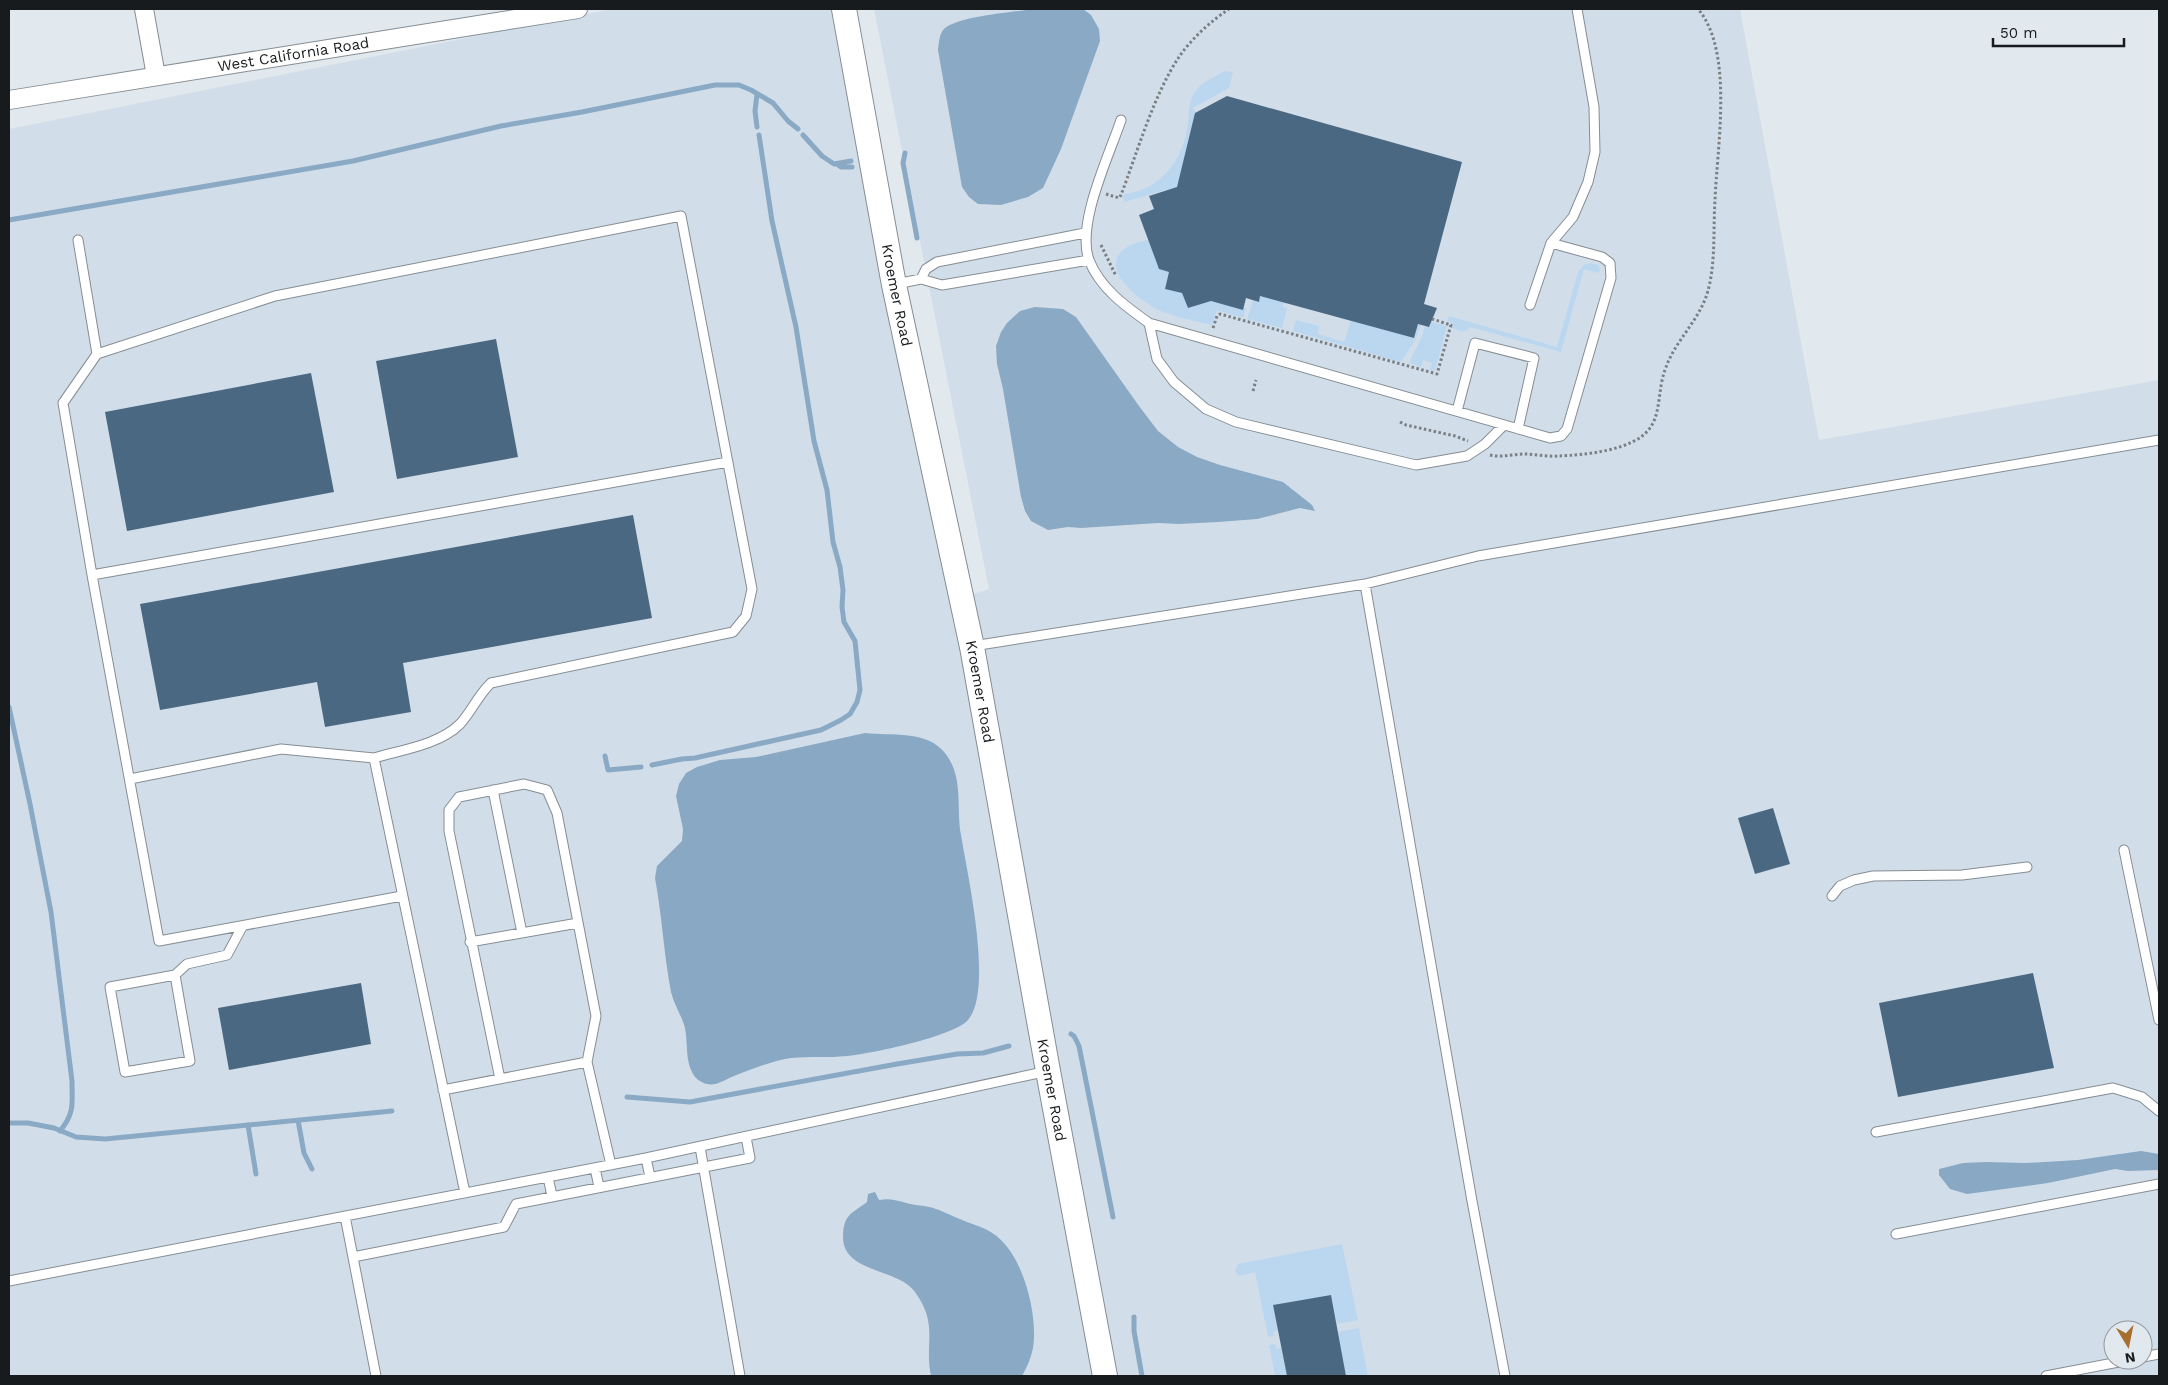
<svg xmlns="http://www.w3.org/2000/svg" width="2168" height="1385" font-family="'Work Sans',sans-serif">
<style>
.built{fill:#d1deea;fill-rule:evenodd}
.green{fill:#bbd7f0}
.forest{fill:#89a8c4}
.water{fill:#8aa9c5}
.lines{fill:none;stroke-linecap:round;stroke-linejoin:round}
.stream{stroke:#8aa9c5;stroke-width:5}
.building{fill:#4b6882}
.lane-casing{stroke:#868d93;stroke-width:11}
.street-casing{stroke:#868d93;stroke-width:20}
.secondary-casing{stroke:#868d93;stroke-width:26}
.path{stroke:#7a7f83;stroke-width:3;stroke-dasharray:2.5 2.5;stroke-linecap:butt}
.lane{stroke:#fff;stroke-width:9}
.street{stroke:#fff;stroke-width:18}
.secondary{stroke:#fff;stroke-width:24}
.labels{text-anchor:middle;stroke-width:5;stroke-linejoin:round;paint-order:stroke}
.street-label{font-size:15px;fill:#181b1d;stroke:#e1e8ee}
</style>
<rect width="100%" height="100%" fill="#e1e8ee"/>
<!-- built -->
<path class="built" d="M612 9H844L963 597 989 589 874 9H1740L1819 440 2159 380V1376H9V129ZM2113 1330H2143V1360H2113Z"/>
<!-- green -->
<path class="green" d="M1225 71 1233 72 1229 88 1193 108 1196 113 1177 187 1124 202 1123 198 1124 194C1162 190 1184 158 1188 123 1189 110 1189 96 1199 87 1206 80 1216 76 1225 71Z
M1148 240 1159 269 1169 272 1165 289 1182 293 1188 308 1211 301 1246 308 1243 318 1217 310 1212 325C1196 321 1178 318 1163 312 1145 305 1098 271 1123 250 1129 244 1140 242 1148 240Z
M1591 263 1599 265 1600 271 1598 273 1584 269 1561 352 1470 327 1467 330 1462 332 1452 328 1453 323 1447 321 1449 316 1557 347 1578 272 1584 265Z
M1260 296 1284 302 1283 307 1287 308 1282 328 1247 319 1253 300 1259 302Z
M1296 320 1319 326 1318 334 1344 342 1351 320 1414 338 1418 324 1421 325 1416 339 1401 362 1293 331Z
M1431 322 1447 326 1435 371 1430 370 1432 363 1423 360 1421 367 1409 363C1414 350 1422 340 1425 326Z
M1342 1244 1358 1320 1337 1324 1331 1295 1273 1305 1278 1331 1273 1332 1274 1336 1268 1337 1255 1272 1239 1276 1235 1271 1238 1264Z
M1359 1328 1368 1376H1346L1338 1332Z
M1275 1344 1276 1349 1281 1348 1287 1376H1275L1269 1345Z"/>
<!-- forest -->
<path class="forest" d="M865 733C891 736 927 730 945 753 964 777 956 807 961 835 967 873 994 989 968 1020 955 1036 870 1054 847 1056 828 1058 810 1056 791 1058 772 1061 752 1069 734 1076 728 1078 721 1083 715 1084 707 1086 697 1081 693 1074 685 1061 688 1042 685 1028 682 1016 674 1005 671 992 664 955 662 916 655 878L657 866 682 841 683 829 676 796 679 784 686 773 697 767 720 760 756 757Z
M2141 1151 2159 1154V1170L2128 1171 2115 1169 2048 1183 1967 1194 1950 1189 1939 1175V1169L1963 1163 1986 1162 2026 1163 2078 1160Z"/>
<!-- water -->
<path class="water" d="M1034 9H1083L1091 15 1099 29 1100 41 1061 149 1043 188 1028 197 1001 205 978 204 969 197 962 187 938 50C939 43 939 34 944 29 958 16 1014 12 1034 9Z
M1035 307 1063 309 1076 317 1139 406 1158 431 1178 447 1197 457 1220 465 1283 482 1312 505 1315 511 1300 508 1257 519 1218 522 1179 524 1158 523 1081 528 1068 527 1048 530 1031 521 1025 511 1021 497 1003 389 997 364 996 346 1001 332 1007 323 1020 311Z
M875 1192 879 1200C894 1197 902 1203 916 1205 935 1207 939 1210 955 1217 972 1225 989 1227 1002 1241 1025 1264 1038 1317 1033 1348 1031 1358 1027 1367 1022 1376H931C924 1343 939 1325 915 1292 898 1268 843 1273 843 1237 843 1215 851 1214 867 1202L868 1194Z"/>
<g class="lines">
<!-- stream -->
<path class="stream" d="M757 127 755 111 757 94
M803 135 822 156 834 164 851 161
M905 153 903 163 917 238
M837 164 841 167H852
M9 220 353 161 501 126 582 112 715 85H739L751 90 773 103 788 121 798 129
M9 707 30 804 51 912 72 1081C72 1103 75 1113 60 1131
M605 756 608 770 641 767
M652 765 682 759 695 758 821 730 841 720 850 714 857 702 860 690 855 641 844 622 842 607 843 590 840 567 833 542 827 490 814 441 796 327 772 221 759 135
M1071 1034 1074 1036 1079 1046 1113 1217
M627 1097 690 1102 897 1064 957 1054 983 1053 1009 1046
M298 1120 304 1153 312 1169
M9 1123H28L54 1128 76 1137 105 1139 392 1111
M248 1125 256 1174
M1134 1317V1331L1142 1376"/>
</g>
<!-- building -->
<path class="building" d="M1227 96 1462 162 1424 304 1437 308 1429 327 1418 324 1414 338 1260 296 1259 302 1246 298 1243 310 1211 301 1188 308 1182 293 1165 289 1169 272 1159 269 1139 215 1154 209 1149 196 1177 187 1195 113Z
M496 339 518 457 397 479 376 361Z
M311 373 334 492 127 531 105 412Z
M633 515 652 618 403 663 411 712 325 727 317 682 160 710 140 604Z
M1773 808 1790 864 1755 874 1738 818Z
M2033 973 2054 1068 1898 1097 1879 1003Z
M361 983 371 1044 229 1070 218 1008Z
M1331 1295 1346 1376H1287L1273 1305Z"/>
<g class="lines">
<!-- lane casing -->
<g class="lane-casing">
<path id="lane" d="M1121 120C1109 156 1076 224 1089 260 1100 288 1125 306 1149 323
M78 240 97 354
M921 279 926 269 937 262 1085 233
M896 284 921 279 942 285 1089 260
M1530 305 1551 243 1573 217 1588 182 1595 152 1594 107 1577 9
M1457 411 1475 343 1534 358 1518 429
M1504 425 1485 444 1467 456 1416 465 1236 422 1206 409 1174 382 1157 359 1149 323 1550 438 1561 436 1567 429 1611 278 1610 263 1602 257 1551 243
M92 575 728 462
M1365 584 1472 1201 1505 1376
M973 646 1365 584 1478 556 2159 440
M130 779 281 749 374 758
M493 790 522 933
M2124 850 2159 1020
M402 896 159 941 92 575 63 403 97 354 275 296 681 216 752 589 746 616 733 632 491 683C478 695 472 711 460 724 439 745 401 750 374 758L465 1193
M1832 896 1840 886 1854 880 1873 876 1962 875 2027 867
M470 942 578 923
M175 975 110 987 125 1072 190 1061 175 975 187 964 227 955 242 927
M500 1079 449 831V810L459 797 524 784 547 790 557 813 596 1016 587 1062 611 1165
M443 1090 587 1062
M1876 1132 2113 1088 2142 1097 2159 1111
M700 1147 740 1376
M646 1158 650 1177
M595 1168 599 1187
M548 1177 552 1196
M345 1216 376 1376
M1896 1234 2159 1184
M353 1257 504 1227 516 1204 750 1158 746 1137
M9 1281 646 1158 1048 1071
M2143 1357 2159 1354
M2046 1376 2129 1360"/>
</g>
<!-- street casing -->
<g class="street-casing">
<g id="street">
<path d="M144 9 156 76"/>
<path id="s1" d="M9 100 578 9"/>
</g>
</g>
<!-- secondary casing -->
<g class="secondary-casing">
<g id="secondary">
<path id="s2" d="M844 9 894 285 972 647 1048 1071 1105 1376"/>
</g>
</g>
<!-- path -->
<path class="path" d="M1106 194 1119 198 1121 195C1137 153 1154 94 1179 57 1191 39 1211 21 1229 9
M1101 245 1116 276
M1213 328 1217 316 1220 314 1437 374 1451 325 1432 319
M1253 391 1256 380
M1400 422 1406 425 1455 436 1468 441
M1490 455C1501 458 1513 454 1524 454 1535 454 1547 457 1558 456 1583 455 1634 451 1650 428 1661 413 1658 388 1665 370 1674 342 1698 322 1707 294 1716 265 1713 231 1715 200 1717 147 1734 51 1698 9"/>
<!-- lane -->
<use href="#lane" class="lane"/>
<!-- street -->
<use href="#street" class="street"/>
<!-- secondary -->
<use href="#secondary" class="secondary"/>
</g>
<g class="labels">
<!-- street labels -->
<g class="street-label">
<text dy="5" stroke="none"><textPath href="#s1" startOffset="288">West California Road</textPath></text>
<text dy="5" stroke="none"><textPath href="#s2" startOffset="291">Kroemer Road</textPath></text>
<text dy="5" stroke="none"><textPath href="#s2" startOffset="696">Kroemer Road</textPath></text>
<text dy="5" stroke="none"><textPath href="#s2" startOffset="1101">Kroemer Road</textPath></text>
</g>
</g>
<!-- border -->
<rect width="2168" height="1385" fill="none" stroke="#181b1d" stroke-width="20"/>
<!-- north arrow -->
<g transform="translate(2128 1345) rotate(170)"><circle r="24" fill="#e1e8ee" stroke="#91969a"/>
<path d="M0-4L9 19L0 12L-9 19Z" fill="#a86e2d"/>
<text y="-8" font-size="14" font-weight="bold" text-anchor="middle" fill="#181b1d">N</text>
</g>
<!-- scale -->
<path d="M1993 38v8h131v-8" fill="none" stroke="#181b1d" stroke-width="2.5"/>
<text x="2000" y="38" font-size="15" fill="#181b1d" stroke="#e1e8ee" stroke-width="4" paint-order="stroke">50 m</text>
</svg>
